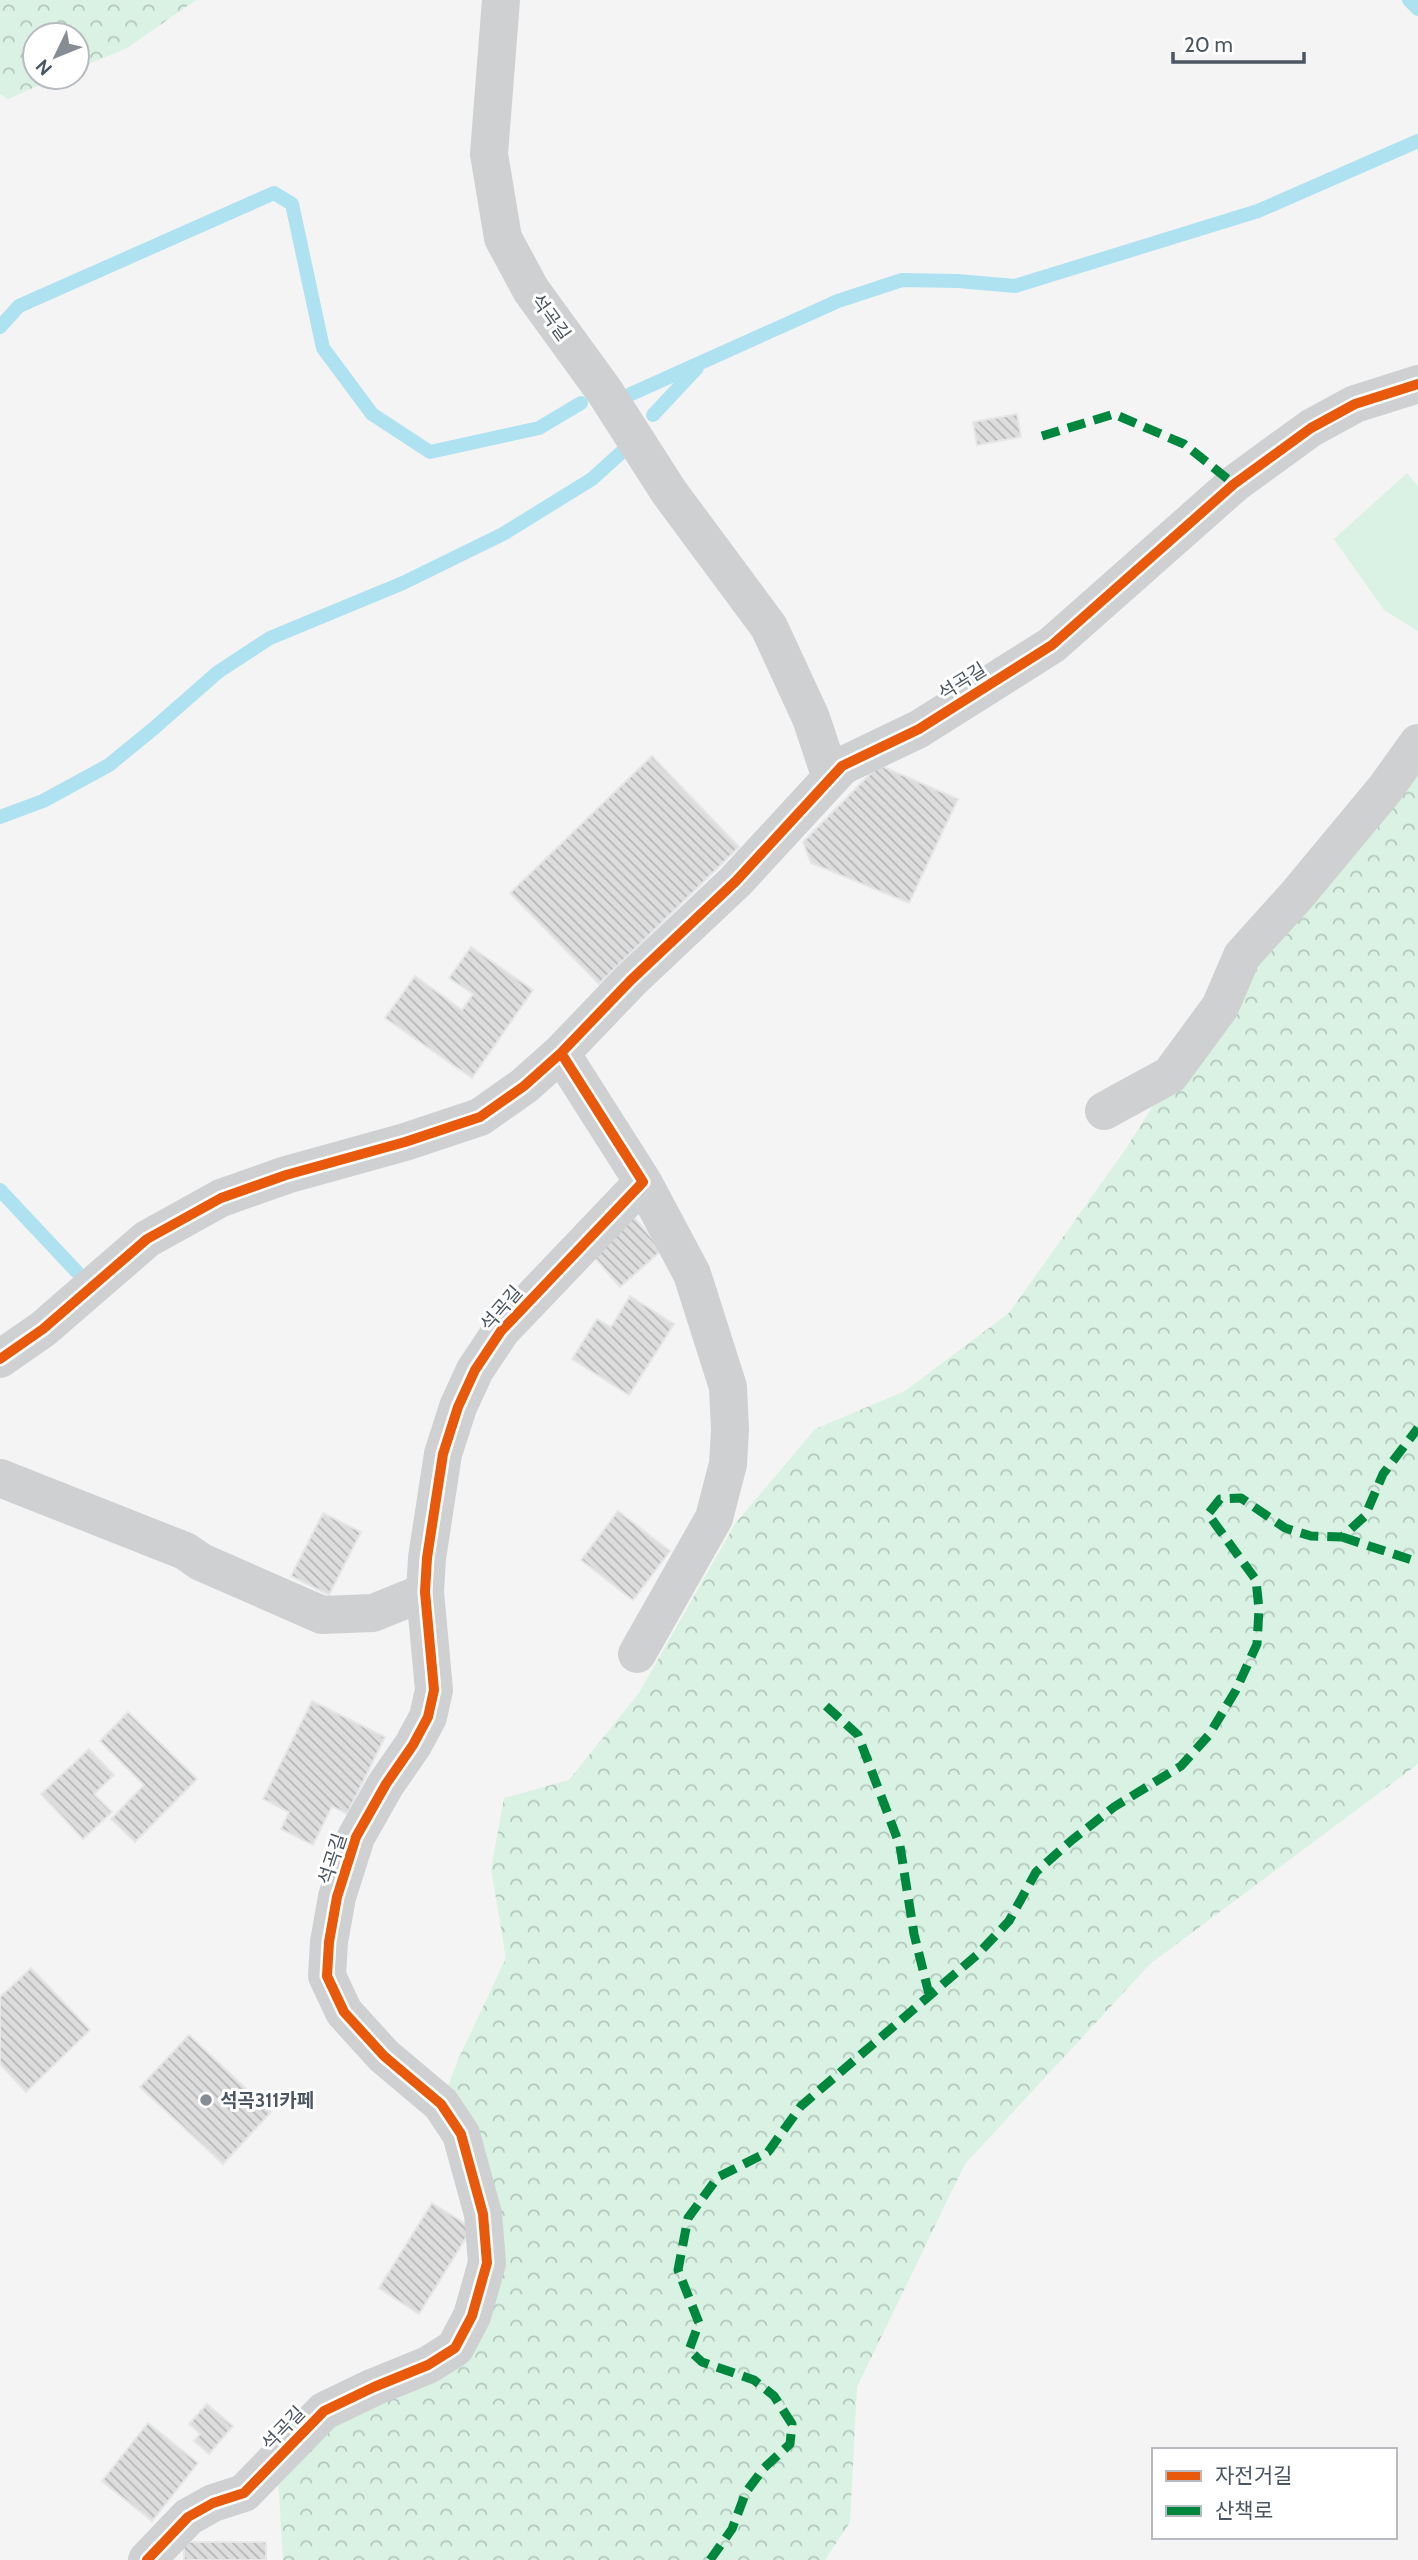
<svg xmlns="http://www.w3.org/2000/svg" width="1418" height="2560" font-family="Cabin,'Noto Sans KR',sans-serif">
<style>
.green{fill:#d9f2e3}
.forest{fill:url(#forest-crowns)}
.lines{fill:none;stroke-linecap:round;stroke-linejoin:round}
.stream{stroke:#aee2f0;stroke-width:14}
.building{fill:url(#building-back-hatch);stroke:#e5e6e7;stroke-width:2}
.minor{stroke:#ced0d2;stroke-width:38}
.quiet{stroke:#00873e;stroke-width:9;stroke-dasharray:18 9;stroke-linecap:butt}
.cycleway-casing{stroke:#fff;stroke-width:15}
.cycleway{stroke:#e8590c;stroke-width:10}
.poi-dot{fill:#868d94;stroke:#fff;stroke-width:2.5}
.labels{text-anchor:middle;stroke-width:6;stroke-linejoin:round;paint-order:stroke}
.street-label{font-size:19px;fill:#4a5661;stroke:#fff}
.poi-label{font-size:19px;font-weight:bold;fill:#4a5661;stroke:#fff;text-anchor:start}
</style>
<defs>
<pattern id="forest-crowns" width="20" height="18" patternUnits="userSpaceOnUse" patternTransform="scale(1.75)"><rect width="20" height="18" fill="#d9f2e3"/><path d="M2 6a3 3 0 1 1 6 0M12 15a3 3 0 1 1 6 0" fill="none" stroke="#b2c7bb"/></pattern>
<pattern id="building-back-hatch" width="6" height="6" patternUnits="userSpaceOnUse" patternTransform="scale(1.75)"><rect width="6" height="6" fill="#ddddde"/><path d="M-1 5l2 2M0 0l6 6M5-1l2 2" fill="none" stroke="#b5b6b7"/></pattern>
</defs>
<rect width="100%" height="100%" fill="#f4f4f4"/>
<!-- green -->
<path class="green" d="M1407 473 1418 486V631L1384 610 1334 539Z"/>
<!-- forest -->
<path class="forest" d="M0 0H196L127 48 77 69V35H35V77H58L8 99 0 94Z
M1418 741V1764L1150 1964 965 2164 857 2387 850 2522 825 2560H283L277 2460 428 2365 487 2263 441 2104 458 2060 506 1958 491 1869 504 1798 569 1780 639 1693 735 1524 815 1429 905 1391 1009 1313 1125 1150 1210 1016Z"/>
<g class="lines">
<!-- stream -->
<path class="stream" d="M1409 0 1418 9
M0 327 19 306 274 193 292 204 323 348 372 414 430 452 539 428 581 403
M631 394 838 301 902 280 958 281 1015 286 1258 211 1418 141
M653 415 697 368
M0 817 43 801 109 765 153 729 218 672 270 638 403 583 503 534 592 479 624 450
M0 1190 77 1272"/>
</g>
<!-- building -->
<path class="building" d="M1017 414 1021 437 977 445 973 422Z
M652 756 739 847 599 984 510 893Z
M879 765 958 799 909 903 811 863 803 842Z
M471 947 533 990 472 1078 385 1018 415 976 462 1010 473 994 449 978Z
M632 1215 662 1250 620 1287 590 1252Z
M630 1296 674 1324 629 1395 572 1359 597 1319 611 1327Z
M618 1511 670 1551 633 1600 581 1560Z
M323 1513 361 1532 329 1595 291 1576Z
M312 1701 385 1737 347 1814 332 1806 313 1845 281 1829 289 1812 263 1799Z
M128 1712 197 1779 135 1842 111 1819 144 1785 100 1741Z
M89 1749 114 1775 94 1794 112 1812 83 1839 41 1794Z
M31 1968 90 2030 26 2092 0 2064V1997Z
M189 2035 271 2112 223 2164 140 2087Z
M432 2203 472 2228 419 2314 379 2288Z
M207 2404 233 2426 209 2454 194 2441 200 2434 189 2424Z
M148 2423 198 2463 152 2521 102 2481Z
M184 2542H266V2560H184Z"/>
<g class="lines">
<!-- minor -->
<path class="minor" d="M501 0 489 154 503 238 531 290 605 392 669 492 769 627 811 718 831 778
M1104 1111 1170 1075 1220 1007 1242 956 1297 895 1385 789 1418 743
M0 1359 43 1329 147 1239 221 1198 286 1175 405 1142 480 1117 524 1086 561 1053 631 980 736 881 842 766 919 729 1052 645 1234 484 1311 428 1355 404 1418 384
M0 1478 185 1551 201 1562 322 1615 373 1613 425 1592
M637 1654 714 1518 728 1464 730 1430 728 1387 692 1274 643 1182
M147 2560 188 2517 213 2503 244 2493 324 2411 374 2387 428 2365 455 2348 472 2316 487 2263 483 2214 461 2134 441 2104 384 2056 344 2012 327 1976 329 1942 337 1897 356 1837 386 1784 413 1745 428 1717 434 1690 425 1592 427 1558 443 1454 458 1407 475 1370 501 1331 643 1182 561 1053"/>
<!-- quiet -->
<path class="quiet" d="M1042 436 1114 414 1184 444 1234 484
M1342 1537 1418 1562
M826 1706 858 1735 900 1846 914 1934 929 1994
M710 2560 732 2529 746 2492 764 2468 790 2444 792 2424 774 2396 754 2380 702 2362 689 2350 699 2323 678 2270 688 2218 718 2177 768 2152 801 2106 978 1954 1009 1921 1036 1872 1072 1840 1114 1807 1181 1766 1209 1735 1236 1690 1257 1644 1259 1609 1256 1580 1208 1514 1220 1499 1241 1498 1285 1528 1311 1536 1342 1537 1365 1516 1383 1474 1418 1428"/>
<!-- cycleway casing -->
<g class="cycleway-casing">
<path id="cycleway" d="M0 1359 43 1329 147 1239 221 1198 286 1175 405 1142 480 1117 524 1086 561 1053 631 980 736 881 842 766 919 729 1052 645 1234 484 1311 428 1355 404 1418 384
M147 2560 188 2517 213 2503 244 2493 324 2411 374 2387 428 2365 455 2348 472 2316 487 2263 483 2214 461 2134 441 2104 384 2056 344 2012 327 1976 329 1942 337 1897 356 1837 386 1784 413 1745 428 1717 434 1690 425 1592 427 1558 443 1454 458 1407 475 1370 501 1331 643 1182 561 1053"/>
</g>
<!-- cycleway -->
<use href="#cycleway" class="cycleway"/>
</g>
<!-- markers -->
<circle class="poi-dot" cx="206" cy="2100" r="7"/>
<g class="labels">
<!-- street labels -->
<g class="street-label">
<text transform="translate(551 317) rotate(54)" y="7">석곡길</text>
<text transform="translate(962 681) rotate(-32)" y="7">석곡길</text>
<text transform="translate(501 1308) rotate(-49)" y="7">석곡길</text>
<text transform="translate(332 1859) rotate(-72)" y="7">석곡길</text>
<text transform="translate(283 2428) rotate(-46)" y="7">석곡길</text>
</g>
<!-- poi labels -->
<g class="poi-label">
<text x="220" y="2107">석곡311카페</text>
</g>
</g>
<!-- legend -->
<rect x="1152" y="2448" width="245" height="91" fill="#ffffff" stroke="#b7bbc0" stroke-width="2"/>
<rect x="1166" y="2471" width="35" height="10" fill="#e8590c" stroke="#b7bbc0" stroke-width="2"/>
<text x="1215" y="2483" font-size="21" fill="#4a5661">자전거길</text>
<rect x="1166" y="2506" width="35" height="10" fill="#00873e" stroke="#b7bbc0" stroke-width="2"/>
<text x="1215" y="2518" font-size="21" fill="#4a5661">산책로</text>
<!-- north arrow -->
<g transform="translate(56 56) rotate(227)"><circle r="33" fill="#ffffff" stroke="#b7bbc0" stroke-width="2"/>
<path d="M0-5L12 26L0 18L-12 26Z" fill="#868d94"/>
<text y="-10" font-size="19" font-weight="bold" text-anchor="middle" fill="#4a5661">N</text>
</g>
<!-- scale -->
<path d="M1173 52v10h131v-10" fill="none" stroke="#4a5661" stroke-width="3.5"/>
<text x="1184" y="52" font-size="21" fill="#4a5661" stroke="#ffffff" stroke-width="5" paint-order="stroke">20 m</text>
</svg>
